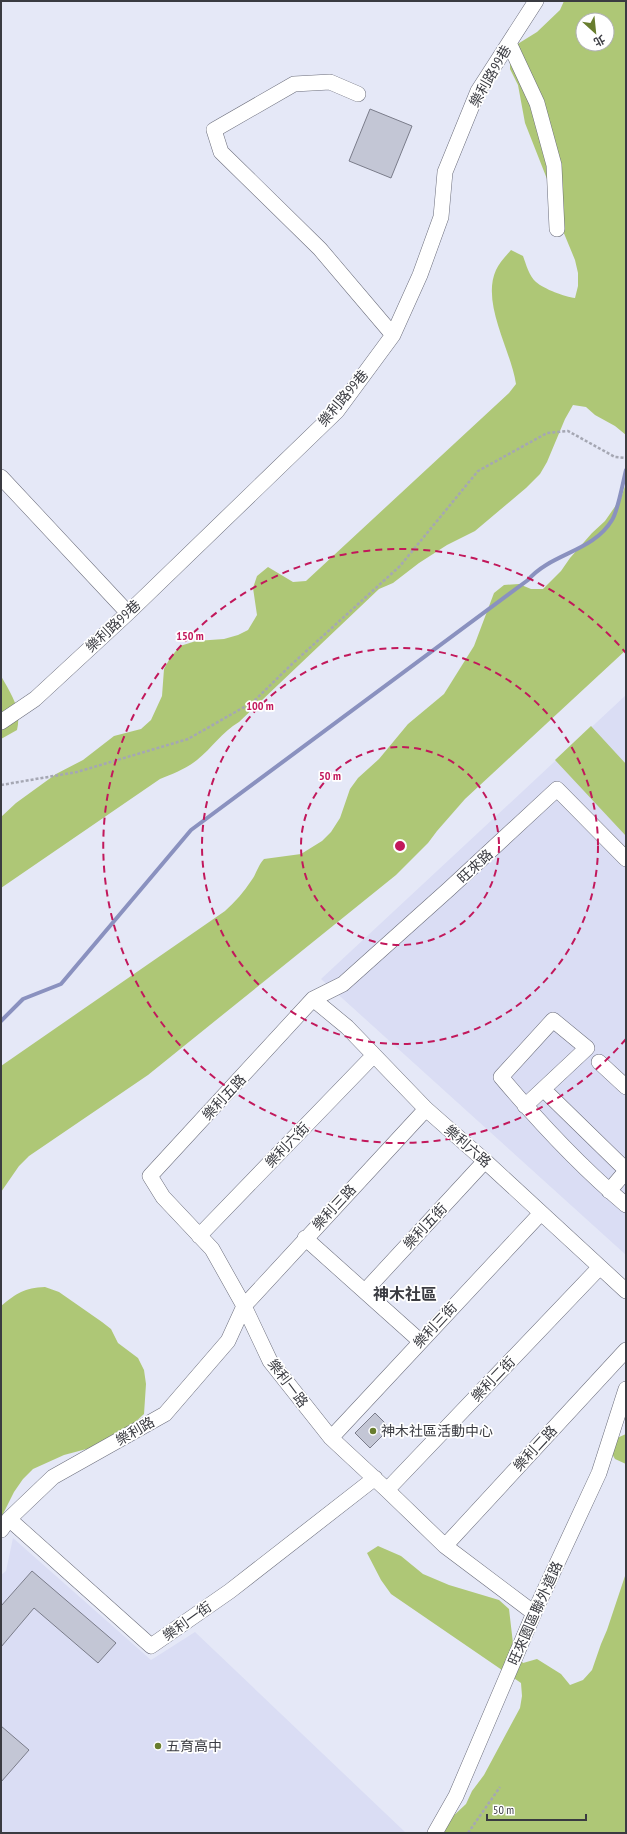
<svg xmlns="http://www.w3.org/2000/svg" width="627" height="1834" font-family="'PT Sans Narrow','Noto Sans TC',sans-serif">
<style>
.built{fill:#daddf4}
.green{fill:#aec776;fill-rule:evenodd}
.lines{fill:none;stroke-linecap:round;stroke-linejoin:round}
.stream{stroke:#8a91bf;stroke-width:4}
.building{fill:#c3c6d5;stroke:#7a7c8a}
.minor-casing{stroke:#6b6d7b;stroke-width:16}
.path{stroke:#a5a7b3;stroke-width:2.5;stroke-dasharray:3 2;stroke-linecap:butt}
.minor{stroke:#fff;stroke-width:15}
.ring{fill:none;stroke:#c2185b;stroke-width:2;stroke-dasharray:7 5}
.poi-dot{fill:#687d2e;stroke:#fff;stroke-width:1.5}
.labels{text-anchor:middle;stroke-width:3.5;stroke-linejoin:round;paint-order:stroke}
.street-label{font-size:14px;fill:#3a3b41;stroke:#fff}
.poi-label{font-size:14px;fill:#3a3b41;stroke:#fff;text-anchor:start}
.quarter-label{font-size:16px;font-weight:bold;fill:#3a3b41;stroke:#fff}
.centre{fill:#c2185b;stroke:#fff;stroke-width:2}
.ring-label{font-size:12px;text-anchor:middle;font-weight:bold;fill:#c2185b;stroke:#fff;stroke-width:3.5;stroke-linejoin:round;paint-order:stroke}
</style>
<rect width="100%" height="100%" fill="#e5e8f7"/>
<!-- built -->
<path class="built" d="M626 695V1255L321 979Z
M13 1538 151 1660 195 1632 405 1832V1833H1V1575L6 1571Z"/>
<!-- green -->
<path class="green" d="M564 1H626V435L615 426 595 415 586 407 573 405 565 419 547 462 540 474 526 488 475 531 447 545 419 563 393 583 379 589 239 722C222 732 212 748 197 760 186 769 172 774 160 779L1 888V817L16 803 56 774 83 760 114 736 141 729 151 720 162 696 164 669 170 658 180 646 196 641 224 639 238 635 248 630 257 615 253 588 257 576 268 567 293 582 306 581 509 393 516 384C511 350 481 303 496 270 499 263 506 256 511 250L523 256C526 264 529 276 536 282 544 289 565 297 575 298L578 286V273L575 260 556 214 547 179 525 123 518 85 510 69V55L516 45 537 32 560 10ZM583 20H607V44H583Z
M626 483V650L465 799 437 831 428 843 396 875 148 1075 29 1156 19 1166 1 1192V1066L225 911C235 902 244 892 251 881 257 873 257 867 264 859L301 854 322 841 331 832 340 818 350 789 358 778 379 759 408 724 444 694 474 646 494 593 504 585 519 584 531 589H543L561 571 570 558 592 533 605 521 621 498Z
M1 676C11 694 22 709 17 730L1 739Z
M591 726 626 764V836L555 760Z
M45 1287 59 1292 102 1322 111 1329 118 1343 138 1358 144 1370 146 1384 144 1414 122 1434 94 1447 64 1455 33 1469 23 1479 14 1492 1 1518V1306C17 1293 24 1288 45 1287Z
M626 1434V1464L615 1459 608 1447 617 1438Z
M378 1546 401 1556 423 1574 449 1585 499 1600 509 1609 514 1652 523 1663 537 1659 561 1674 570 1685 583 1680 592 1670 601 1644 607 1630 626 1573V1833H435L466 1804 472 1791 484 1775 520 1708 522 1696 521 1683 391 1594 381 1580 367 1553Z"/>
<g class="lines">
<!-- stream -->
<path class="stream" d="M1 1021 23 999 61 984 191 830 528 580C551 553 593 552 612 520 618 511 623 482 626 470"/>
</g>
<!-- building -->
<path class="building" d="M370 109 412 126 391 178 349 161Z
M375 1413 390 1428 370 1448 355 1433Z
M32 1571 116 1643 98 1663 34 1608 1 1647V1606Z
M1 1726 29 1750 1 1782Z"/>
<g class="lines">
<!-- minor casing -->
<g class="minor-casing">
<path id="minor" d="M509 43 537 103 554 165 557 229
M358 94 330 82 294 84 214 130 221 152 320 249 393 335
M1 477 128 613
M1 722 35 699 128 613 337 411 393 335 420 275 441 217 445 172 478 91 536 1
M313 999 347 1027 426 1109 485 1161 626 1291
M599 1062 626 1087
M543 1089 626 1170
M525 1106 587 1048 553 1020 501 1077C539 1122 581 1167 626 1205
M609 1191 626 1171
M199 1236 374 1055
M305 1238 420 1341
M365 1291 485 1161
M331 1438 541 1213
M387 1490 599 1268
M9 1519 151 1646 230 1591 375 1478
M1 1530 9 1519 53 1477 165 1414 228 1341 244 1306 426 1109
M445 1546 626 1350
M534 1613 445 1546 387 1490 331 1438 270 1361 244 1306 212 1249 163 1197 150 1176 313 999 343 984 449 889 557 789 626 859
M435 1833 456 1796 534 1613 599 1473 626 1389"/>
</g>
<!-- path -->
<path class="path" d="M1 785 77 772 188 739 253 702 291 665 400 566 478 471 547 433 568 431 615 457 626 458
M468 1833 500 1787"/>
<!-- minor -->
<use href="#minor" class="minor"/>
</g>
<!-- distance rings -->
<g class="ring">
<circle cx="400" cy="846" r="99"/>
<circle cx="400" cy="846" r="198"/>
<path d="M626 1039A297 297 0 1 1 626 653"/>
</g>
<!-- markers -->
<g class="poi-dot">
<circle cx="373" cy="1431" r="4"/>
<circle cx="158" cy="1746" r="4"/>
</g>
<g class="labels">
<!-- street labels -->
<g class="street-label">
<text transform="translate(490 76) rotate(-60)" y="5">樂利路99巷</text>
<text transform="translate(343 398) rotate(-50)" y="5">樂利路99巷</text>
<text transform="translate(113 626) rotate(-43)" y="5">樂利路99巷</text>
<text transform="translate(475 866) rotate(-43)" y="5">旺來路</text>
<text transform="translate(224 1097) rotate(-47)" y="5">樂利五路</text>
<text transform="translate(287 1145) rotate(-46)" y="5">樂利六街</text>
<text transform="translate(468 1146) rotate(41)" y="5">樂利六路</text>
<text transform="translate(334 1207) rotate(-47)" y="5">樂利三路</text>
<text transform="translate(425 1226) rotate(-47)" y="5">樂利五街</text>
<text transform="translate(435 1325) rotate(-47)" y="5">樂利三街</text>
<text transform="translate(493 1379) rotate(-46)" y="5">樂利二街</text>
<text transform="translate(288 1383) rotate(53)" y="5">樂利一路</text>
<text transform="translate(135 1431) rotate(-30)" y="5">樂利路</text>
<text transform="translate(535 1448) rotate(-47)" y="5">樂利二路</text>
<text transform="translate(535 1613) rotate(-66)" y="5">旺來園區聯外道路</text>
<text transform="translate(187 1621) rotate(-35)" y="5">樂利一街</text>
</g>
<!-- poi labels -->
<g class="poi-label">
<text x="381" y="1436">神木社區活動中心</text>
<text x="166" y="1751">五育高中</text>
</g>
<!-- quarter labels -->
<g class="quarter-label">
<text x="405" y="1300">神木社區</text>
</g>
</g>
<circle cx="400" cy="846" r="6" class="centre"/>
<g class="ring-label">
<text x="190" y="640">150 m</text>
<text x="260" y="710">100 m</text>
<text x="330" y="780">50 m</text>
</g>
<!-- border -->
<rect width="627" height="1834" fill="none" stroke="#3a3b41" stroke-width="4"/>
<!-- north arrow -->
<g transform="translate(595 32) rotate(153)"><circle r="19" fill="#ffffff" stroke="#b0b1b3"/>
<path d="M0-3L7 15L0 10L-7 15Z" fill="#687d2e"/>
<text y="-6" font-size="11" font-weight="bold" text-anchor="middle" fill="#3a3b41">北</text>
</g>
<!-- scale -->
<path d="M487 1814v6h99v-6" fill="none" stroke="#3a3b41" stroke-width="2"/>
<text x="493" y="1814" font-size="12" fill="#3a3b41" stroke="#ffffff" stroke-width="3" paint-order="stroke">50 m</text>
</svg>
